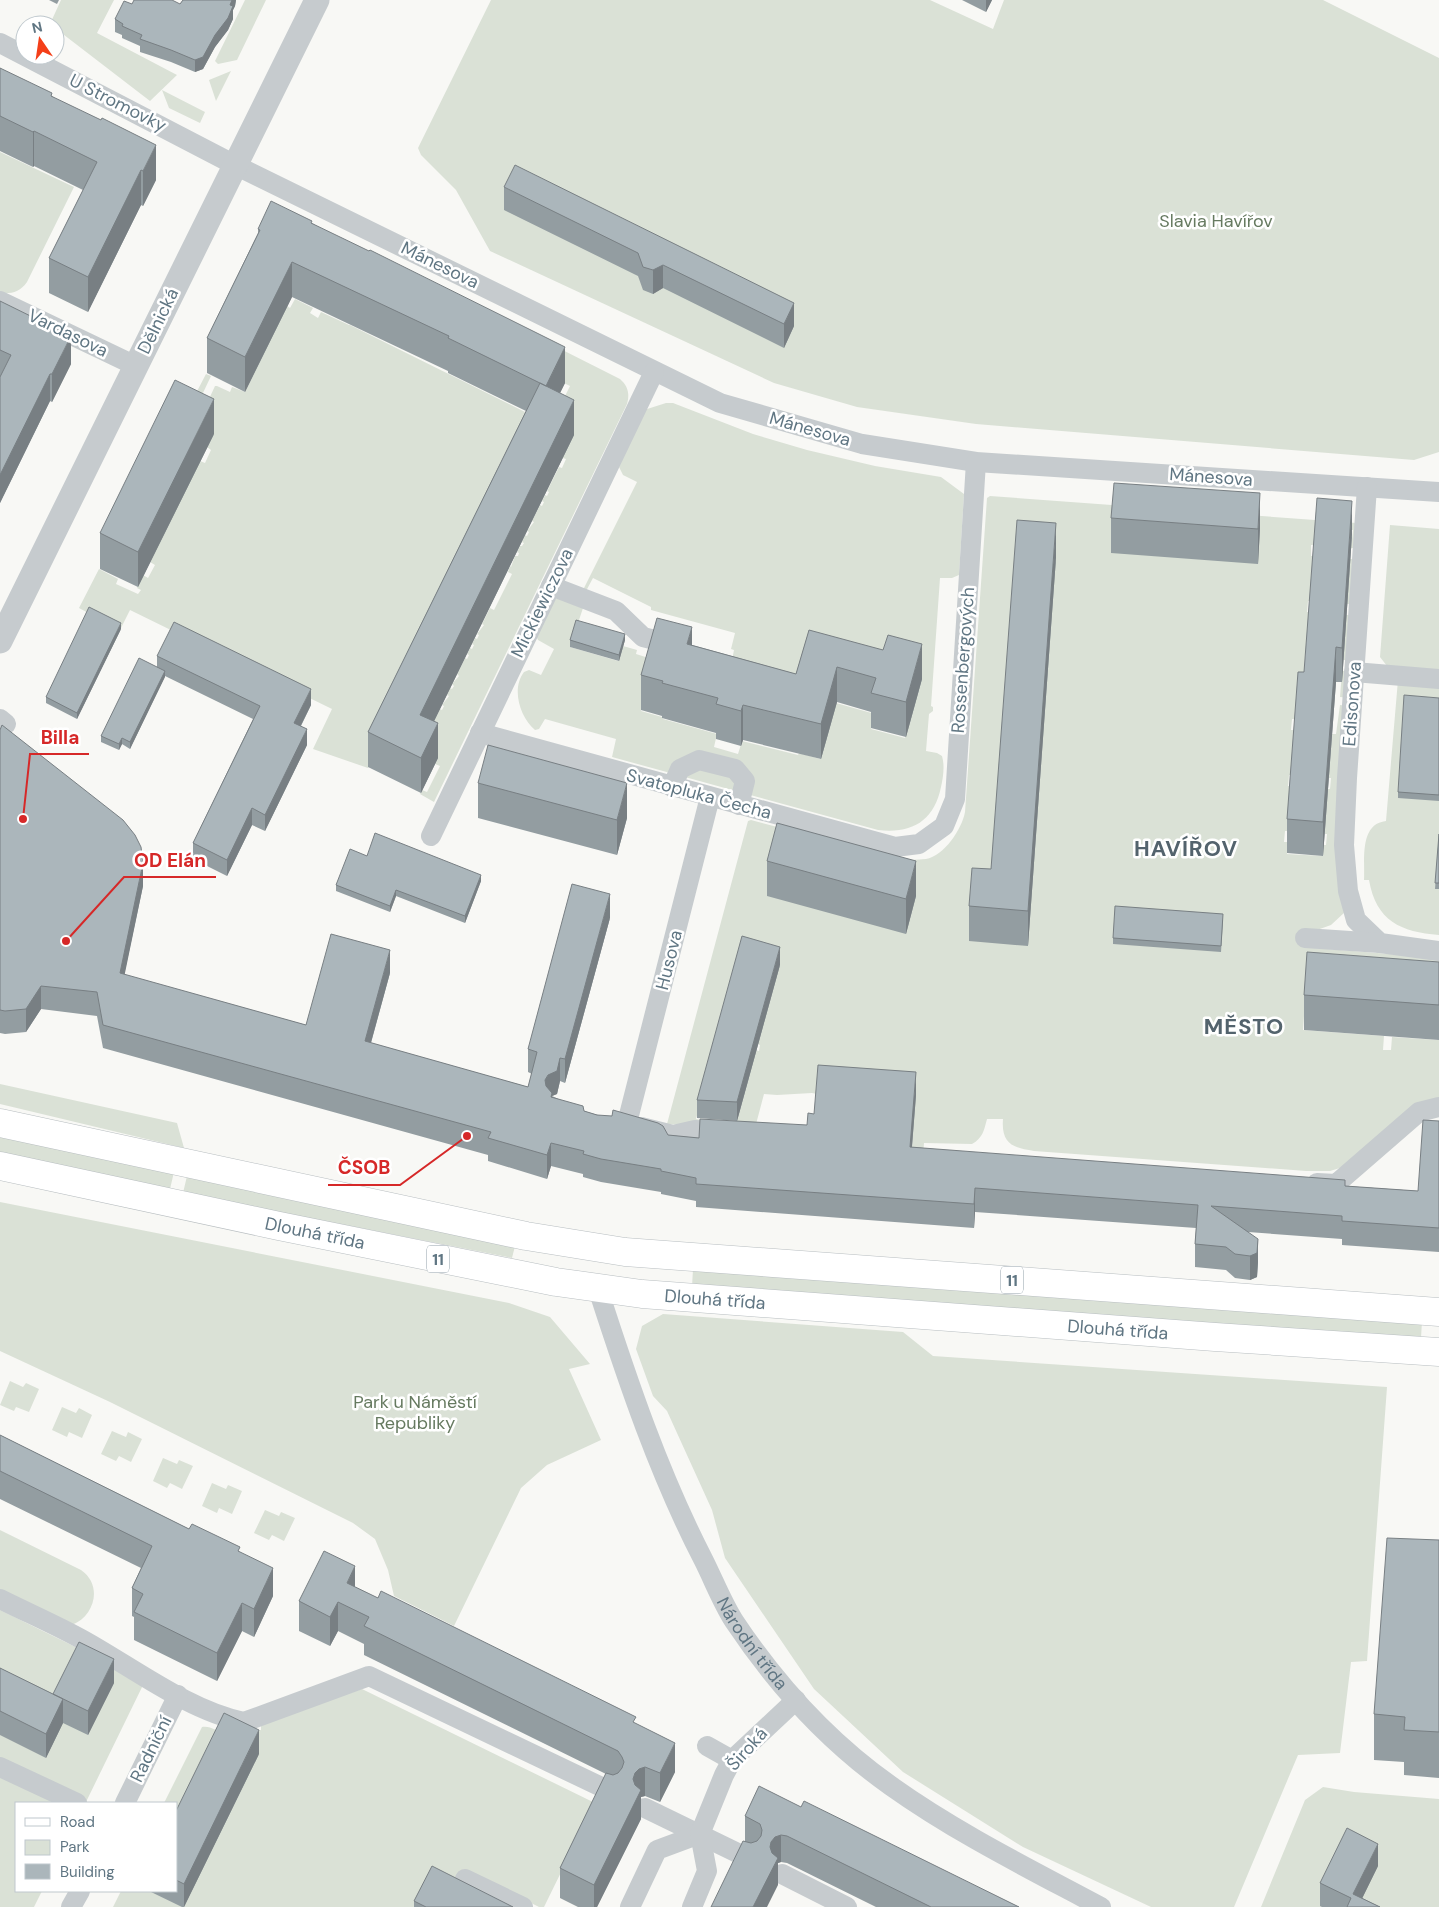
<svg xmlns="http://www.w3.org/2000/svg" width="1439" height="1907" font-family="'DM Sans',sans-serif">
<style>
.green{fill:#dae1d6}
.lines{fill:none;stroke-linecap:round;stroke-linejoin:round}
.primary-casing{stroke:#b8bec1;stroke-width:29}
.minor{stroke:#c6cbce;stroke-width:20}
.tertiary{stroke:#c6cbce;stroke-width:25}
.primary{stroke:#fff;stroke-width:28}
.wall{fill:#939da1}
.shaded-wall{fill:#787f83}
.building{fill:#abb6bb;stroke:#787f83}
.labels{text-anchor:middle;stroke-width:5;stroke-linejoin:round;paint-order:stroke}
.shield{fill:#fff;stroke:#909fa8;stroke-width:1}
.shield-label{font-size:16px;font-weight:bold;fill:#607683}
.street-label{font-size:18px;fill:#607683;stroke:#fff}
.park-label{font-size:18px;fill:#667a60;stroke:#fff}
.district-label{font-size:22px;font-weight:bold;letter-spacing:1px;fill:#53636d;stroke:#fff}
.leader{fill:none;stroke:#d62828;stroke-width:2}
.callout-dot{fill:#d62828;stroke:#fff;stroke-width:2}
.callout-label{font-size:19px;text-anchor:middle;font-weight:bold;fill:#d62828;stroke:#fff;stroke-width:5;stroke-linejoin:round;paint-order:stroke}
</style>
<rect width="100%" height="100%" fill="#f8f8f5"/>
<!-- green -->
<path class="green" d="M61 0H114L97 33 177 75 150 101 55 28V25L50 24Z
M245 0H266L237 60 218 64 215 61Z
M491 0H930L993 29 1004 0H1323L1439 58V452L1414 460 976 424 857 407 774 383 490 251 456 190 421 155 418 148Z
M231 71 216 101 209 80Z
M162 90 205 112 200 123 169 108Z
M0 152 74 187 27 282C20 292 12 294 0 293Z
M295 299 313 308 310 313 318 318 321 312 349 325H350L539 419 368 768 313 749 332 709 130 610 120 630 79 608 99 569 118 579 116 584 138 594 141 590 137 588 143 575 148 578 155 565 150 562 200 461 205 463 211 450 207 447 192 401 206 374 211 376 202 395 209 399 215 386H217L230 392 232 387 245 392 287 306 290 308Z
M487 312 620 379C628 386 630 394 627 404L434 802 420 794 422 790 427 792 440 766 435 764 437 760 432 725 440 709 442 710 444 706 442 705 449 696 447 695 450 688 452 689 454 686 452 684 459 676 457 674 465 658 467 659 469 655 467 654 470 648 472 649 474 645 472 644 475 638 477 639 479 635 477 634 484 625 482 624 490 608 494 610 512 574 508 572 510 566 511 567 515 556H518L519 553 517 552 520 546H522L524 543 522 542 525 535 527 536 529 532 527 531 534 522 532 521 540 505 542 506 544 502 542 501 545 495 547 496 549 492 547 491 559 467 562 468 566 459 563 458 553 420 570 386 543 373Z
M666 403H673L753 434 807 450 875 466 941 477 964 494 959 575 952 578H940L931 706 933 707V711L929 714 926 751 937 753 942 756C945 766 943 778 941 787 934 821 912 834 878 830L612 757 616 739 545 719 539 729 535 730C520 717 511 689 524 672L529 670 541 675 554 649 538 640 536 636 546 608 557 598 583 608 570 647 618 661 623 646 637 650 636 654 655 660 641 711 662 717 663 719 717 734 714 747 738 754 742 741 798 755 799 753 820 759 836 703 875 714 871 729 905 738 921 680 801 692 731 665 734 650 731 649 735 633 651 610V607L593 578 586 591 583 590 637 482 623 475 619 467 644 410Z
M990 496 1370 524 1360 699 1340 697 1342 671H1345V660H1343L1346 615H1349L1350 604H1347L1350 559H1355L1356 548H1351L1353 530 1328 528 1315 545H1311V556H1315L1311 601H1308L1307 612H1310L1304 667 1306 668 1297 719H1292L1291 730H1296L1292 775H1289L1288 786H1292L1288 831H1285L1284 842H1288L1287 854 1322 856 1323 845H1326L1327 834H1324L1327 789H1330L1331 778H1328L1332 734H1336L1340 705 1359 707 1345 912 1331 925 1317 930 1303 947 1439 958V998L1306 988 1303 1030 1384 1036 1383 1050H1391L1392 1037 1439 1040V1099L1340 1168 1330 1171H1306L1034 1151C1013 1148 1001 1144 1003 1119H987C984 1130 983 1138 972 1144L924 1143 922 1172 817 1094 812 1093 777 1095 764 1094 755 1128 734 1129 755 1050 759 1051 760 1045 757 1044 726 1010 696 1119 701 1120V1126L667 1124 748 821 751 820 899 859C908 860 917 860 926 859 944 856 962 829 965 812L987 498Z
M1390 525 1439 529V935C1401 932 1376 921 1369 880H1364C1365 860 1359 824 1386 821L1399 668 1387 666 1380 657Z
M0 1084 177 1123 184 1148 0 1104Z
M0 1135 174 1172 170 1189 0 1153Z
M187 1176 515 1246 512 1258 183 1193Z
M0 1202 509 1303 550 1317 590 1364 569 1369 601 1440 547 1465 521 1488 454 1626 394 1596 388 1570 375 1539 353 1523 110 1402 0 1351Z
M693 1269 1422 1321 1421 1338 692 1287Z
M663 1314 903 1332 933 1356 1387 1387 1367 1661 1351 1662 1340 1753 1298 1755 1234 1907H1151L1023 1847 903 1772 814 1689 725 1558 712 1510 667 1411 653 1396 636 1349 642 1326Z
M10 1381 23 1387 26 1383 39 1389 29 1412 16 1407 14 1411 0 1405Z
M62 1407 76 1413 79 1408 92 1415 82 1438 69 1432 67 1437 52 1430Z
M112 1431 126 1437 128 1432 142 1439 131 1462 119 1456 116 1461 101 1454Z
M163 1458 177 1464 179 1460 193 1466 182 1489 170 1483 167 1488 153 1481Z
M212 1483 226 1489 228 1485 242 1491 232 1514 219 1508 217 1513 202 1506Z
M265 1510 279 1516 281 1512 295 1518 284 1541 272 1535 269 1540 254 1533Z
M0 1530 81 1570C103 1585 95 1616 72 1625L0 1598Z
M0 1610 145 1681 86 1802 0 1761Z
M362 1689 595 1803 544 1907H539L468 1871 457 1907H113L121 1891H176V1803H164L202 1727C210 1725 217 1732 225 1733 237 1734 249 1733 261 1730V1722Z
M0 1775 58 1803H16V1891H42L34 1907H0Z
M1323 1787 1354 1792 1439 1799V1907H1261L1305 1800Z"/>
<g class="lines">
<!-- primary casing -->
<g class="primary-casing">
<g id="primary">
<path d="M0 1123 526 1236 625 1252 1439 1312"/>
<path id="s2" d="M0 1166 279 1226 556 1282 642 1294 1215 1337 1439 1352"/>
</g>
</g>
<!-- minor -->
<g class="minor">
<path d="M0 43 235 165 720 403 862 444 976 462 1439 492"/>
<path d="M0 301 136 366"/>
<path d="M1367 487 1347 778 1344 845 1348 891 1356 920 1380 943 1439 951"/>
<path d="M551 586 616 611 643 637 678 646"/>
<path d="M1354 672 1439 679"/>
<path d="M0 719 6 724"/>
<path d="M480 733 895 847 919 844 944 826 955 799 976 462"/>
<path d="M672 787 680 769 699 760 735 769 745 781 739 805"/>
<path d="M431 836 654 372"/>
<path d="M1305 938 1380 943"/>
<path d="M627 1123 710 797"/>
<path d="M641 1127 673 1135 695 1130 726 1132"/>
<path d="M1317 1183 1336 1184 1419 1112 1439 1107"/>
<path id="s1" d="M598 1289C628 1382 659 1474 704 1561 714 1581 722 1602 734 1621 776 1684 830 1743 891 1786 957 1833 1030 1869 1101 1907"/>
<path d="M0 1599C28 1613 56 1625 83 1640 132 1667 189 1711 244 1722L369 1676 612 1792"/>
<path d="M707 1746 732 1760"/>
<path d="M0 1767 77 1803"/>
<path d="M125 1803 178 1695"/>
<path d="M645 1808 750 1859"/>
<path d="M782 1874 847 1907"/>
<path d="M465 1879 523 1907"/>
<path d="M71 1907 80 1891"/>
<path d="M630 1907 657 1850 700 1834"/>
<path d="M692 1907 707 1871 700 1834 724 1775 732 1760 796 1700"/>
</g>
<!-- tertiary -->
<path class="tertiary" d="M0 641 317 0"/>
<!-- primary -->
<use href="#primary" class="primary"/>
</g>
<!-- wall -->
<path class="wall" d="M49 0H59L57 4Z
M183 0H236L235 6 233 10V19L228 30 215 47 203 69 195 72 171 62 140 52V46L122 38V35L115 32V19L132 4H180Z
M962 0H992L986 12Z
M0 68 52 96 156 180 143 206 141 205 88 312 49 293V258L83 190 34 166 33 167 0 151Z
M504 187 794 326 784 348 663 288 653 294 643 290 638 276 504 210Z
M312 223 565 383 560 393 574 435 434 721 438 758 421 793 368 767V732L526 411 448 373V371L292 297 245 392 207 373V338L258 233V229Z
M0 301 71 364 52 402 50 401 0 503Z
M214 434 138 587 100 569V533Z
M1111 518 1260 528 1258 564 1111 553Z
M1352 535 1342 682H1336L1323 856 1287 853V819L1304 672Z
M1056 558 1028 946 969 941V906L991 869Z
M121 629 77 719 46 703V697Z
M809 630 922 679 906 737 871 728V712L837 702 821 759 743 740 741 746 716 739V733L662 718V716L641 710V675L692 645 796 674Z
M570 640H625L619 661 570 647Z
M157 656 311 705 301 726 307 745 265 831 252 825 227 876 193 859V843L253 719 165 676 130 749 122 744 119 750 101 742V736L157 667Z
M1439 698V801L1398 798V792Z
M0 730 143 886 124 975 306 1025 390 973 371 1043 528 1087 532 1074 528 1072V1049L610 918 565 1083 560 1081 557 1094 552 1096 584 1111 668 1135 699 1138 807 1125 814 1114 916 1095 912 1147 1345 1186 1418 1191 1439 1121V1252L1342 1245V1239L1248 1232 1258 1262 1257 1277 1250 1280 1235 1278 1226 1270 1195 1267V1244L1196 1228 975 1212 974 1228 696 1207V1201L661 1194V1192L601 1182 583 1177V1174L551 1166 547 1179 488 1161V1155L103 1048 97 1016 41 1009 26 1032 5 1034 0 1033Z
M478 783 627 818 617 855 478 818Z
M1439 834V889H1435Z
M367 856 481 881 465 923 396 896 390 912 336 891V885Z
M767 861 916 896 906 934 767 896Z
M1223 920 1221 952 1113 944V938Z
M1439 962V1040L1304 1030V995Z
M780 965 737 1121 697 1118V1100Z
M0 1435 189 1529 240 1552 273 1596 254 1637 242 1631 217 1681 134 1640V1617L132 1616V1588L141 1568 0 1499Z
M1439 1540V1778L1404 1775V1762L1374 1760V1714Z
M355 1587 636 1724 675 1772 660 1802 645 1796 641 1797V1819L597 1907H578L560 1898V1868L606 1774 364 1655V1644L338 1631 330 1646 299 1631V1601Z
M0 1668 53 1694 114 1683 88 1735 63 1723 46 1758 0 1735Z
M259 1754 184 1907H182L149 1891H176V1811Z
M801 1807 1019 1907H876L787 1863 781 1862 778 1863V1885L745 1842V1816Z
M1378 1866 1362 1898 1380 1907H1322L1320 1906V1883Z
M414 1901 513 1907H414Z"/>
<!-- shaded-wall -->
<path class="shaded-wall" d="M232 0H236L235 6 233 10V19L228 30 215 47 203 69 195 72V60Z
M986 0H992L986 12Z
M34 131V166L33 167V132Z
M156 145V180L143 206V171Z
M141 170V205L88 312V277Z
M292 262V297L245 392V357Z
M663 265V288L653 294V270Z
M794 303V326L784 348V324Z
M71 336V364L52 402V374Z
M565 347V383L546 421V386Z
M50 374V401L0 503V475Z
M214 399V434L138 587V552Z
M574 400V435L420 750V715Z
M1260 493V528L1258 564V529Z
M1352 501V535L1342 682V648Z
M1056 523V558L1028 946V911Z
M121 623V629L77 719V713Z
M692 627V662L687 644Z
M625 634V640L619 661V655Z
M922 644V679L906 737V702Z
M1336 647V682L1323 856V822Z
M837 667V702L821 759V724Z
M165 671V677L130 749V742Z
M311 689V705L294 739V723Z
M743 705V740L741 746V711Z
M438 723V758L421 793V758Z
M307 729V745L265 831V815Z
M122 738V744L119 750V744Z
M627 783V818L617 855V820Z
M252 808V825L227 876V860Z
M916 861V896L906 934V899Z
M143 863V886L120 997V973Z
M481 875V881L465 923V916Z
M396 890V896L390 912V906Z
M610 894V918L565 1083V1059Z
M780 947V965L737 1121V1102Z
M390 950V973L365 1064V1041Z
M41 986V1009L26 1032V1009Z
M560 1058V1081L557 1094 552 1096V1116L545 1104V1080Z
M916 1072V1095L910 1170V1147Z
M551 1143V1166L547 1179V1155Z
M975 1188V1212L974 1228V1204Z
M1258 1239V1262L1257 1277 1250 1280V1256Z
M355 1566V1595L347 1583Z
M273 1568V1596L254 1637V1609Z
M338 1602V1631L330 1646V1617Z
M242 1603V1631L217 1681V1653Z
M114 1659V1683L88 1735V1711Z
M63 1699V1723L46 1758V1734Z
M259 1730V1754L184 1907V1884Z
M675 1743V1772L660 1802V1773Z
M645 1767V1796L641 1797V1819L597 1907H594V1885L633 1779 635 1773 639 1769Z
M781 1835V1862L778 1863V1885L767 1907H753L771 1842 775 1837Z
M1378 1844V1866L1358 1907 1353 1894Z"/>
<!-- building -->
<path class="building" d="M134 0H172L180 4 183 0H232L230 5 233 6 228 18 215 35 203 57 195 60 171 50 140 39 142 35 122 26 123 24 115 19 124 1 132 4Z
M0 68 52 93 51 96 101 120 102 118 156 145 143 171 141 170 88 277 49 258 97 162 34 131 33 132 0 116Z
M515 165 794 303 784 324 663 265 653 270 643 267 638 253 504 187Z
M271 201 312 221 311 223 369 251 370 250 565 347 546 386 448 338 449 336 292 262 245 357 207 338 260 230 258 229Z
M0 301 71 336 52 374H50L0 475V377L11 355 0 350Z
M175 380 214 399 138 552 100 533Z
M540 383 574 400 420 715 438 723 421 758 368 732Z
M1114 483 1260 493 1258 529 1111 518Z
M1317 498 1352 501 1342 648 1336 647 1323 822 1287 819 1298 672H1304Z
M1017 520 1056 523 1028 911 969 906 972 868 991 869Z
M89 607 121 623 77 713 46 697Z
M657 618 692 627 687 644 796 674 809 630 883 650 888 635 922 644 906 702 871 693 876 678 837 667 821 724 743 705 741 711 716 704 718 698 662 683 663 681 641 675Z
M576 620 625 634 619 655 570 640Z
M174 622 311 689 294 723 307 729 265 815 252 808 227 860 193 843 260 706 157 656Z
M139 658 165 671 130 742 122 738 119 744 101 736Z
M1404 695 1439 698V795L1398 792Z
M2 725 123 820 135 835 141 847 143 863 120 973 306 1025 331 934 390 950 365 1041 528 1087 537 1052 528 1049 572 884 610 894 565 1059 560 1058 557 1071 548 1075 545 1080 546 1086 552 1093 551 1097 583 1106 584 1111 597 1115 612 1116 613 1110 658 1123 663 1126 668 1135 699 1138 700 1119 807 1125 808 1113 814 1114 818 1065 916 1072 910 1147 1345 1180V1186L1418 1191 1423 1120 1439 1121V1228L1342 1221V1216L1211 1206 1258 1239 1257 1253 1250 1256 1235 1254 1226 1247 1195 1244 1198 1205 975 1188 974 1204 696 1184V1178L661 1171V1169L601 1159 583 1154 584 1151 551 1143 547 1155 488 1138 491 1132 103 1025 97 992 41 986 26 1009 5 1011 0 1010V730Z
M488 745 627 783 617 820 478 783Z
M777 823 916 861 906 899 767 861Z
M375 833 481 875 465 916 396 890 390 906 336 885 350 849 367 856Z
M1439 834V883H1435Z
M1115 906 1223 914 1221 946 1113 938Z
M742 936 780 947 737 1102 697 1100Z
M1307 952 1439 962V1005L1304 995Z
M0 1435 189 1529 192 1524 240 1547 238 1551 273 1568 254 1609 242 1603 217 1653 134 1612 143 1594 132 1588 152 1546 0 1471Z
M1387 1538 1439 1540V1732L1404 1730 1405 1717 1374 1714Z
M324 1551 355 1566 347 1583 378 1598 381 1591 636 1717 633 1722 675 1743 660 1773 645 1767 639 1769 635 1773 633 1779 635 1785 641 1790 594 1885 560 1868 606 1773 613 1775 618 1773 622 1768 624 1762 622 1757 618 1751 364 1626 369 1617 338 1602 330 1617 299 1601Z
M79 1642 114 1659 88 1711 53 1694Z
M0 1668 63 1699 46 1734 0 1711Z
M224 1713 259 1730 184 1884 176 1880V1811Z
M759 1786 801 1807 804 1801 1019 1907H931L787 1836 781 1835 775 1837 771 1842 770 1847 772 1853 778 1858 753 1907H711L743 1841 751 1843 757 1841 761 1836 762 1830 760 1824 745 1816Z
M1347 1828 1378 1844 1353 1894 1380 1907H1347L1351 1898 1320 1883Z
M432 1866 513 1907H426L414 1901Z"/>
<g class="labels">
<!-- shield labels -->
<g class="shield">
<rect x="427" y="1245.5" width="22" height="27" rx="4"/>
<rect x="1001" y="1266.5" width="22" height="27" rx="4"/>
</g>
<g class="shield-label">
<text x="438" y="1265">11</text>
<text x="1012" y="1286">11</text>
</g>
<!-- street labels -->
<g class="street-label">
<text transform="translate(118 103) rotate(27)" y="6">U Stromovky</text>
<text transform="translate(440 265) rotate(26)" y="6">Mánesova</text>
<text transform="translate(158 321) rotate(-64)" y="6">Dělnická</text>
<text transform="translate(68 333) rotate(26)" y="6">Vardasova</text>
<text transform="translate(810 429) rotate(16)" y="6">Mánesova</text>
<text transform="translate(1211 477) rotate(4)" y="6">Mánesova</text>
<text transform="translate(542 603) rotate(-64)" y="6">Mickiewiczova</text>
<text transform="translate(963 660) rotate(-86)" y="6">Rossenbergových</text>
<text transform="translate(1352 704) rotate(-86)" y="6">Edisonova</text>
<text transform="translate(699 794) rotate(15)" y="6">Svatopluka Čecha</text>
<text transform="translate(669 960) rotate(-76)" y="6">Husova</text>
<text dy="6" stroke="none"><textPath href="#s2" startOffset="322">Dlouhá třída</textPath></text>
<text dy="6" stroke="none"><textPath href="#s2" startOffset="728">Dlouhá třída</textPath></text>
<text dy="6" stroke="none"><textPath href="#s2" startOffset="1132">Dlouhá třída</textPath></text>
<text dy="6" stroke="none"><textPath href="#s1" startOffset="388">Národní třída</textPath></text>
<text transform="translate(151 1749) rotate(-64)" y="6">Radniční</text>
<text transform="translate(747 1749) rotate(-48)" y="6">Široká</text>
</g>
<!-- park labels -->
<g class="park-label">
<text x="1216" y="227">Slavia Havířov</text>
<text x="415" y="1408">Park u Náměstí<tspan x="415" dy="21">Republiky</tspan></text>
</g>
<!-- district labels -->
<g class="district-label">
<text x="1186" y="856">HAVÍŘOV</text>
<text x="1244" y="1034">MĚSTO</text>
</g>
</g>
<!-- callouts -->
<path class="leader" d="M23 819L30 754H89M66 941L124 877H216M467 1136L400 1185H328"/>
<g class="callout-dot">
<circle cx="23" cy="819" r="5"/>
<circle cx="66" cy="941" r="5"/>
<circle cx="467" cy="1136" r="5"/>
</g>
<g class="callout-label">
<text x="60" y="744">Billa</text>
<text x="170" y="867">OD Elán</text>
<text x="364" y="1174">ČSOB</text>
</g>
<!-- legend -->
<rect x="15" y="1802" width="162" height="90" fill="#ffffff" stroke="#bfc8cd"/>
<rect x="25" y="1818" width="25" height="8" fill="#ffffff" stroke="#bfc8cd"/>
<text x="60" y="1827" font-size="15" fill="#607683">Road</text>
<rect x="25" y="1840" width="25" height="15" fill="#dae1d6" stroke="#bfc8cd"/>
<text x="60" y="1852" font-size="15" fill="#607683">Park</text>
<rect x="25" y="1864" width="25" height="15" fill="#abb6bb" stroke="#bfc8cd"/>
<text x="60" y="1877" font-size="15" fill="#607683">Building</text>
<!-- north arrow -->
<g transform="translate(40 40) rotate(347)"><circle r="24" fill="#ffffff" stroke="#bfc8cd"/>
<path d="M0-4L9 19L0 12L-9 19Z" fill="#f43f19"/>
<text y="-8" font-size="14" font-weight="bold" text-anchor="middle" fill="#607683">N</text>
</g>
</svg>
